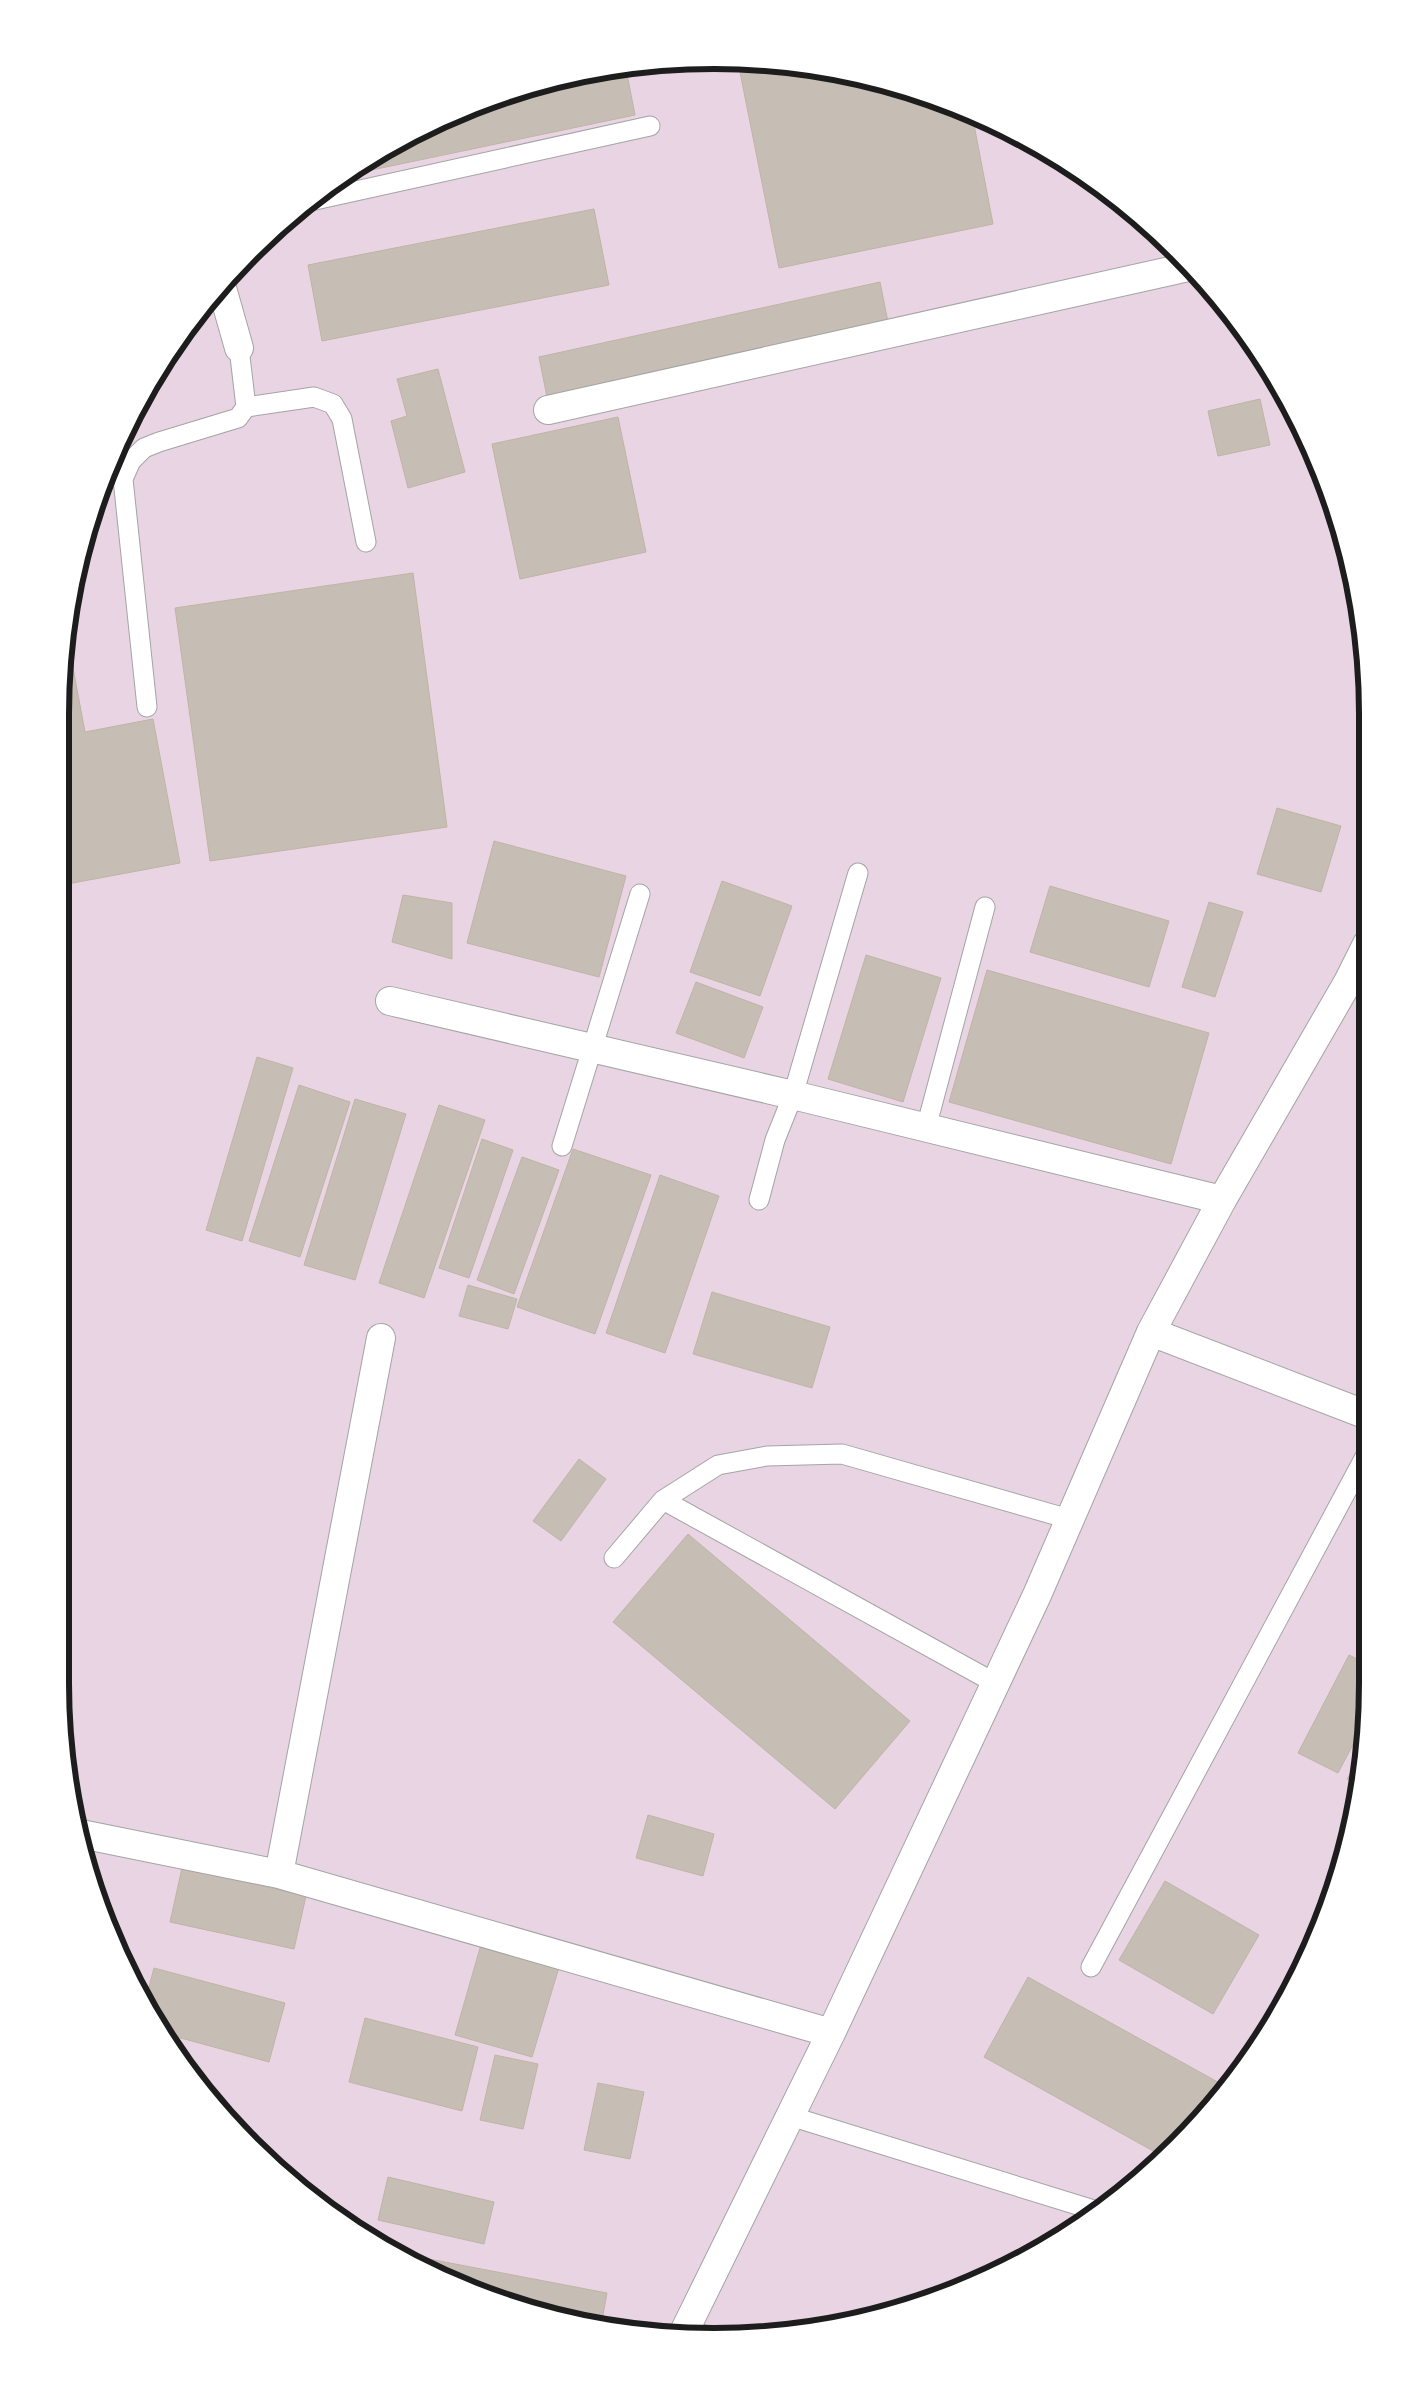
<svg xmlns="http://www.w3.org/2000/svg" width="1428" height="2397" font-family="Helvetica,sans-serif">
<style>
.industrial{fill:#e8d4e3}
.building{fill:#c6beb5;stroke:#c1b3a4}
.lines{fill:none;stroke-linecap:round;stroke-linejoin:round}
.service-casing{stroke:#a4a4a4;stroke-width:21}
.minor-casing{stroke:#a4a4a4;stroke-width:30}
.service{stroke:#fff;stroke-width:19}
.minor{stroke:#fff;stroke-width:28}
.rim{fill:none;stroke:#1d1d1d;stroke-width:6}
</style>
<rect width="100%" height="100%" fill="#efebe2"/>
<!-- industrial -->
<path class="industrial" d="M714 60 842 73 965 110 1078 170 1206 283 1280 387 1333 504 1367 671V1726L1333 1893 1258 2047 1177 2145 1112 2202 1004 2269 924 2302 800 2331 714 2337 587 2324 504 2302 350 2227 252 2146 195 2081 128 1973 95 1893 66 1769 61 671 95 504 170 350 252 251 351 170 464 110 587 73Z"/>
<!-- building -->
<path class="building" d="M738 62 842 73 972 114 993 224 779 268Z
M626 69 635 115 343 176 351 170 464 110 587 73Z
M594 209 609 285 322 341 308 265Z
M880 282 888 322 547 397 539 357Z
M438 369 465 472 408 488 391 421 407 416 397 379Z
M1260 399 1270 445 1218 456 1208 411Z
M618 417 646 552 520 579 492 444Z
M413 573 447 827 210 861 175 608Z
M71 657 85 732 153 719 180 863 62 885 61 671 64 658Z
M1277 808 1341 826 1321 892 1257 874Z
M494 841 626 876 599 977 467 943Z
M722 881 792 906 760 996 690 972Z
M1050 886 1169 921 1149 987 1030 952Z
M403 895 452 903V959L392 942Z
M1209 902 1243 912 1215 997 1182 987Z
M866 955 941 978 903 1102 828 1079Z
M987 970 1209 1033 1171 1164 949 1102Z
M696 982 763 1007 744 1058 676 1033Z
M257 1057 293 1068 242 1241 206 1230Z
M299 1085 350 1102 300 1257 249 1241Z
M355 1099 406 1114 355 1280 304 1265Z
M439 1105 485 1120 424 1298 379 1283Z
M482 1139 513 1150 469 1278 439 1268Z
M573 1149 651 1175 595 1334 517 1307Z
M522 1157 559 1170 514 1294 477 1280Z
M660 1175 719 1196 665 1353 606 1333Z
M468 1285 517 1299 508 1329 459 1316Z
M712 1292 830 1327 812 1388 693 1354Z
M579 1459 606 1479 561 1541 533 1521Z
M688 1534 910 1721 835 1809 613 1622Z
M1349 1655 1367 1664V1718L1338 1773 1298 1753Z
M1361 1756 1355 1783 1347 1779Z
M648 1815 714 1834 703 1876 636 1858Z
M182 1868 306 1896 294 1949 170 1922Z
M1165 1881 1259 1935 1213 2014 1119 1960Z
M482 1941 560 1964 532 2057 455 2035Z
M154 1968 285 2003 269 2062 166 2034 145 2001Z
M1028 1977 1225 2086 1177 2145 1164 2157 984 2057Z
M365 2018 478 2047 462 2111 349 2082Z
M495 2055 538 2064 523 2129 480 2120Z
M598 2083 644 2092 630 2159 584 2150Z
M388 2177 494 2202 484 2244 378 2220Z
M408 2255 607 2293 601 2326 587 2324 504 2302Z"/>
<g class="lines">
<!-- service casing -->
<g class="service-casing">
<path id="service" d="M315 200 650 126
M246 407 314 397 333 404 342 419 366 542
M147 707 123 479 131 461 144 448 159 442 238 418 246 407 239 348
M926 1128 985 907
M562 1146 640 894
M759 1200 775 1140 793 1095 858 873
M663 1500 995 1683
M614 1558 663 1500 718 1465 767 1456 842 1454 1069 1519
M1091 1967 1367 1453
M790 2116 1097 2211
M686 2328 709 2337"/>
</g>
<!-- minor casing -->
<g class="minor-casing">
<path id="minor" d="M222 288 239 348
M548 410 1188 267
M390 1001 793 1095 1222 1200
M1151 1332 1367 1415
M81 1834 279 1874 831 2033
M279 1874 381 1338
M683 2334 831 2033 1037 1595 1151 1332 1222 1200 1348 982 1367 944"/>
</g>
<!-- service -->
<use href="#service" class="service"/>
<!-- minor -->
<use href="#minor" class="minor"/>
</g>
<!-- crop -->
<path d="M0 0H1428V2397H0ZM714 69H714A645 645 0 0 1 1359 714V1683A645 645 0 0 1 714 2328H714A645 645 0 0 1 69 1683V714A645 645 0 0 1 714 69Z" fill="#fff" fill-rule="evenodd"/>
<path class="rim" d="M714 69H714A645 645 0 0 1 1359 714V1683A645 645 0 0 1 714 2328H714A645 645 0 0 1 69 1683V714A645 645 0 0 1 714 69Z"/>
</svg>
